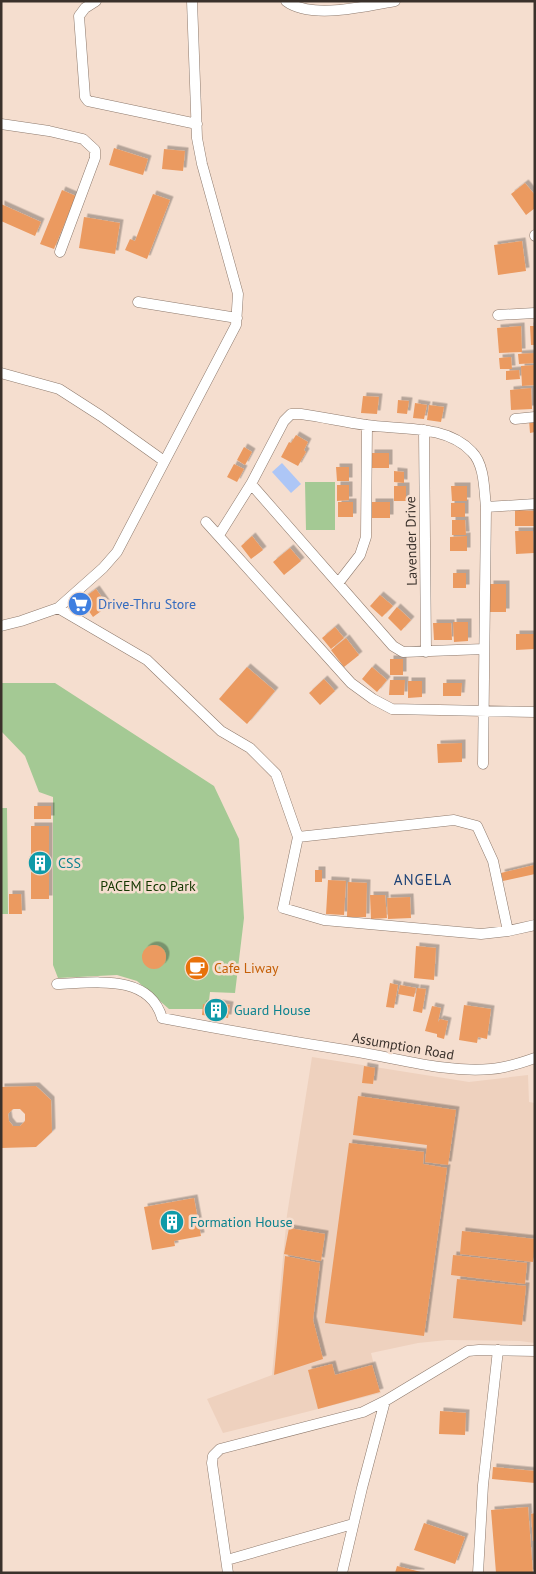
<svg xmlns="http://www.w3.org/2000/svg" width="536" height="1574" font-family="'PT Sans',sans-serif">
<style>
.built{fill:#eed1be}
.green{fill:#a4c994}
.water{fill:#adc6f6}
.building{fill:#eb9a61;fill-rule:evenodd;filter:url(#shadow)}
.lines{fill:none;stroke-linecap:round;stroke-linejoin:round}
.minor-casing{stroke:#8e7a6d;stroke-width:11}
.minor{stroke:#fff;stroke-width:10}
.labels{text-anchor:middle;stroke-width:5;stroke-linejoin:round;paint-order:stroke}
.street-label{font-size:14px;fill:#3a312b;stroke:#f5decf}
.shop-label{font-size:14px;fill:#366cbe;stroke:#f5decf;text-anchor:start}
.culture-label{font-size:14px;fill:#0d838f;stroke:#f5decf;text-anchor:start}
.park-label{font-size:14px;fill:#143700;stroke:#f5decf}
.food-label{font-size:14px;fill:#c56008;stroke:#f5decf;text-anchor:start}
.neighbourhood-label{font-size:15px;letter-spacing:1px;fill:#1a4075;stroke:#f5decf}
</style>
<defs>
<filter id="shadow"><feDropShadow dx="3.5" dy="-3.5" stdDeviation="0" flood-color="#0004"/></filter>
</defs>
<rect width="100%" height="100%" fill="#f5decf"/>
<!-- built -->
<path class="built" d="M312 1057 469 1082 528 1075 529 1102 535 1103V1343L520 1341 447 1340 418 1343 371 1353 381 1393 223 1433 207 1399 272 1375 287 1215Z"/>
<!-- green -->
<path class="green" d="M305 482H335V530H306Z
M1 683H55L214 786 239 839 244 918 235 993 210 992 208 1009H169L137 981 117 975 58 978 53 965V797L39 792 25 756 1 731Z
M1 808H7L8 914H1Z"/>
<!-- water -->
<path class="water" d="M282 463 301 484 291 493 272 472Z"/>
<!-- building -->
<path class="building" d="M114 148 148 159 143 175 109 165Z
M164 149 185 151 183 171 162 169Z
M525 183 535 195V208L526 215 511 194Z
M62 190 76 196 54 249 40 244Z
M153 194 170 200 147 259 125 250 130 239 135 241Z
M1 204 41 222 35 236 1 221Z
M84 217 120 223 115 254 79 248Z
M522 241 526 271 498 275 494 245Z
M521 326 522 352 499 353 497 328Z
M530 326H535V345H531Z
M535 353V363L519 364 518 354Z
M511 357 512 369H500L499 358Z
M535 365V385L522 386 521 366Z
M519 370 520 379 506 380V371Z
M531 388 532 409 511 410 510 390Z
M363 396 379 397 377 414 361 413Z
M398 400 409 401 407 414 397 413Z
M415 403 427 405 424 419 413 418Z
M429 405 444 407 441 422 427 420Z
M535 419V432L530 433 529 420Z
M296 435 308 442 304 450 306 452 298 466 281 457 289 442 291 443Z
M244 447 252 452 245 465 237 460Z
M371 453H389V468H371Z
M234 464 244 469 237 482 227 477Z
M336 467H349V481H337Z
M394 471 404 472V483L394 482Z
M337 485H349V500L337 501Z
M394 486H406V501H394Z
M451 486H467V501H452Z
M338 502H353V517H338Z
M372 502H390V518H372Z
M451 503H465V517H451Z
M515 510 534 511V526H515Z
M452 520H465L466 535H452Z
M515 531H533L534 553 516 554Z
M252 536 263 550 251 559 241 546Z
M467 536V551H450V537Z
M290 548 301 561 284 575 273 562Z
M453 573H466V588H453Z
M490 584H506V612H490Z
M96 589 108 606 93 617 81 600Z
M380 595 393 606 382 617 370 606Z
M80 601 88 611 85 614 73 608Z
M397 607 411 620 401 631 388 618Z
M453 622H468V641L454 642Z
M433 623H451L452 640H434Z
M335 627 344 638 331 649 322 638Z
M516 634H534V649L516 650Z
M346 638 359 655 344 667 331 650Z
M390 659H403V675H390Z
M247 667 275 691 247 724 219 699Z
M372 667 387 680 377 692 362 679Z
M324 679 335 691 320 705 309 693Z
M390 680H405L404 695H389Z
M408 681H422V697L408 698Z
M443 683H462L461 696H443Z
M462 743V762L438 763 437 744Z
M34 806H51V819H34Z
M31 826H49V899H31Z
M534 865 535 874 503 881 501 873Z
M315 870H322V882H315Z
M328 880 346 881 344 915 326 914Z
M348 882 367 883 366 917H347Z
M9 894H21L22 914H9Z
M370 895H385L387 918 371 919Z
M410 897 411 918 388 919 387 898Z
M142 957a12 12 0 1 1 24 0a12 12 0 1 1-24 0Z
M416 946 436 948 434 980 414 978Z
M390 983 398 985 394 1008 386 1007Z
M400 985 416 988 414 997 398 994Z
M417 988 426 989 422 1013 413 1011Z
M212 1002 230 1005 228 1018 202 1015 203 1004 211 1006Z
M464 1005 491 1009 487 1039 478 1037 477 1043 459 1040Z
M432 1006 441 1008 438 1022 440 1019 448 1021 444 1039 437 1037V1034L425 1031Z
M364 1066 375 1068 373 1084 362 1083Z
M36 1086 51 1100 52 1132 36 1147 1 1148V1087ZM13 1109H20L25 1114V1121L20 1126H13L9 1121 8 1114Z
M358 1096 456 1110 448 1165 425 1162 427 1145 353 1135Z
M349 1143 424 1152 423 1164 447 1168 424 1336 325 1323Z
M194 1198 201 1236 174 1241 175 1246 152 1250 144 1207Z
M289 1228 325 1234 321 1261 284 1254Z
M462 1231 535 1239 533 1262 460 1254Z
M453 1255 527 1263 525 1284 451 1275Z
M285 1256 320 1263 313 1320 323 1359 274 1375Z
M457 1279 526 1286 522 1325 453 1318Z
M332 1364 335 1375 372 1365 380 1392 318 1409 308 1370Z
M440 1411 466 1413 465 1435 439 1434Z
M493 1467 535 1471V1483L492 1479Z
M528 1507 533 1573H496L491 1510Z
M535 1513V1541H533L531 1514Z
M424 1523 465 1537 455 1564 414 1550Z
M397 1566 421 1572V1573H395Z"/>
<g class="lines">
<!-- minor casing -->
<g class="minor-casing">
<path id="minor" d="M96 1 85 8 79 16 85 97 88 101 197 124
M286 1C311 20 366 6 395 1
M1 124 49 131 83 139 95 150V158L60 252
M535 235V236
M138 302 237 318
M498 315 535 313
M1 373 59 389 101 416 164 461
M515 419 535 417
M424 430 426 652
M251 484 393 646 403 652 484 649
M486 507 535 504
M206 522 351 683 373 699 392 709 535 712
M219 535 251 484 284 421 291 414H301C323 417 344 422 366 425 400 430 446 424 472 452 485 465 484 491 486 507L483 764
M339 582 360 555 366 537 367 425
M58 608 147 660 221 731 250 748 276 774 298 837 283 908 324 920 481 934 508 931 535 925
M1 626 21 621 58 608 103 568 117 552 236 325 238 294 202 164 197 138 192 1
M298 837 454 820 477 826 493 861 508 931
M57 984C94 983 149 973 162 1018 225 1030 289 1041 352 1051 398 1058 444 1073 491 1069 506 1068 521 1063 535 1058
M227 1560 353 1524
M228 1573 212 1463 213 1456 220 1449 363 1412 385 1401 468 1351 479 1350 535 1351
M342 1573 362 1488 385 1401
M478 1573 483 1485 498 1350"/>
</g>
<!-- minor -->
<use href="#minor" class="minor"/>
</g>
<!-- icons -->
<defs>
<g id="supermarket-disc" transform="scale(1.25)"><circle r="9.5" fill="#3f7fe0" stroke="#f5decf"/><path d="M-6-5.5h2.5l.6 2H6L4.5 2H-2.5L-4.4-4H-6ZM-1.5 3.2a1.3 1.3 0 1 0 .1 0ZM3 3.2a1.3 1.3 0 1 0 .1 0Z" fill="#fff"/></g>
<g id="building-disc" transform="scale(1.25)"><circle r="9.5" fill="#0f9aa8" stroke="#f5decf"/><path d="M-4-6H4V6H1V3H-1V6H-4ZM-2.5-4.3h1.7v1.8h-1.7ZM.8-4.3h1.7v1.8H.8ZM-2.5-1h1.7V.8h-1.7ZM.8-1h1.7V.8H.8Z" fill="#fff"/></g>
<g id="cafe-disc" transform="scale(1.25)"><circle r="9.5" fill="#e8710a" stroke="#f5decf"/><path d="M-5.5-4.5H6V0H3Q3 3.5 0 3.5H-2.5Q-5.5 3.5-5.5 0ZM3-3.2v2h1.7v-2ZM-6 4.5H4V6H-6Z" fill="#fff"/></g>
</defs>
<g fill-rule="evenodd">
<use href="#supermarket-disc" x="80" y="604"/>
<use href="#building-disc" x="40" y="863"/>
<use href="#cafe-disc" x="197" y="968"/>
<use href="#building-disc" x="216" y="1010"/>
<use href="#building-disc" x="172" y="1222"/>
</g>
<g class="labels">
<!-- street labels -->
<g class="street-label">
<text transform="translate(411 541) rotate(-91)" y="5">Lavender Drive</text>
<text transform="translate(403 1046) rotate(10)" y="5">Assumption Road</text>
</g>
<!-- shop labels -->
<g class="shop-label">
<text x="98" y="609">Drive-Thru Store</text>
</g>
<!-- culture labels -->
<g class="culture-label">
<text x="58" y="868">CSS</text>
<text x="234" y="1015">Guard House</text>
<text x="190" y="1227">Formation House</text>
</g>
<!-- park labels -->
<g class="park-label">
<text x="148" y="891">PACEM Eco Park</text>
</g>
<!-- food labels -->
<g class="food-label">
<text x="214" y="973">Cafe Liway</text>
</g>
<!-- neighbourhood labels -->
<g class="neighbourhood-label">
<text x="423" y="885">ANGELA</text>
</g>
</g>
<!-- border -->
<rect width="536" height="1574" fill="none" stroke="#3a312b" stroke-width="5"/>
</svg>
